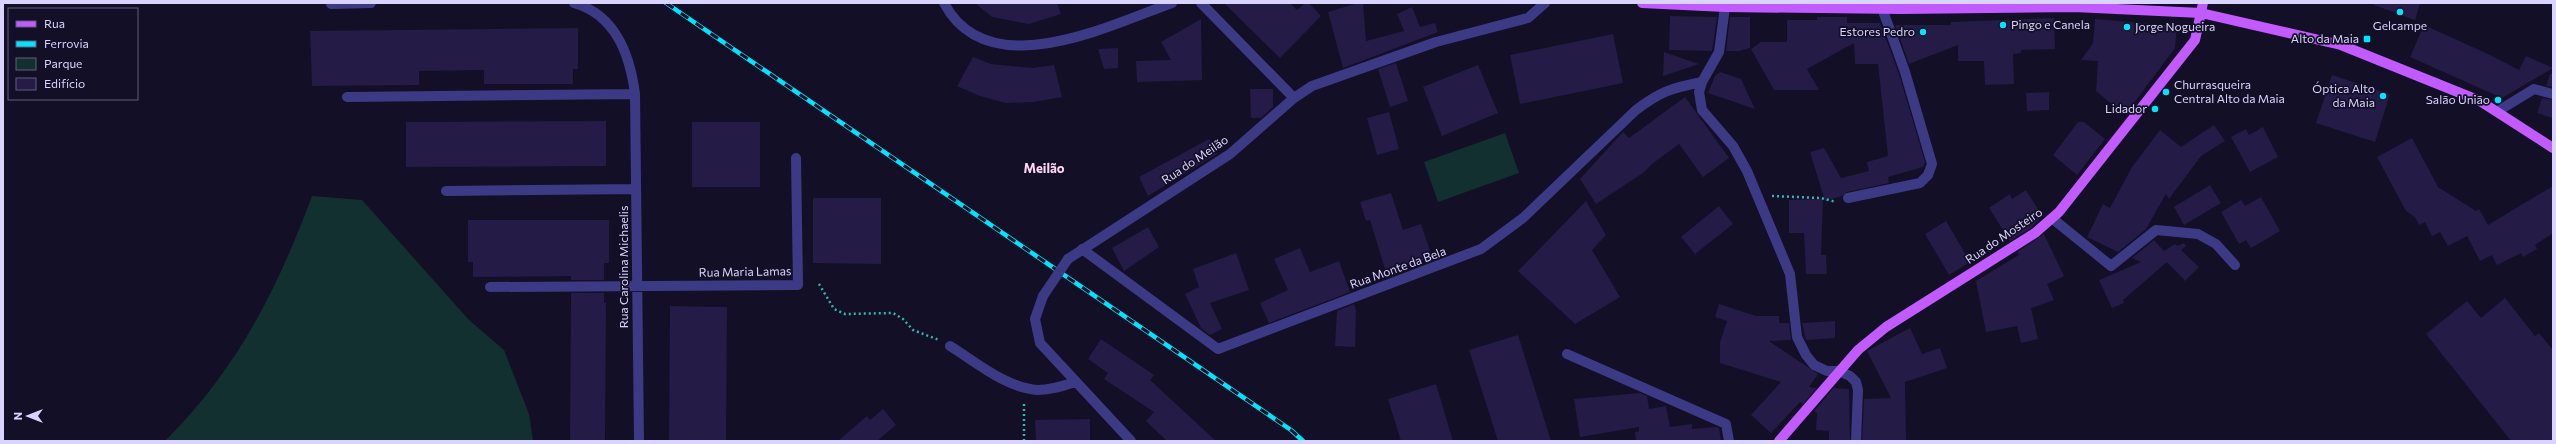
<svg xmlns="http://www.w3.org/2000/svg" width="2556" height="444" font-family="Commissioner,sans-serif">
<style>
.green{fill:#12302f}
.building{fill:#241b47}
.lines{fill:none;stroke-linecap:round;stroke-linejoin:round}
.path{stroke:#2fb8b0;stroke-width:2.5;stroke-dasharray:2 3;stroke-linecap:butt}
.minor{stroke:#3d3a85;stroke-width:10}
.major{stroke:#c25bff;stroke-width:10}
.rail-casing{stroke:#00e5ff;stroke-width:4.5}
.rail{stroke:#130f26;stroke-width:3;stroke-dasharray:9;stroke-linecap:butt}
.minor-bridge{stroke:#3d3a85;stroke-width:10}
.poi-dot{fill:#00e5ff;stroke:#130f26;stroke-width:1.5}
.labels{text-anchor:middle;stroke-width:3.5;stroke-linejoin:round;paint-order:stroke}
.poi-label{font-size:12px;fill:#d9d4ff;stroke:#130f26;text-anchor:end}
.street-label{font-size:12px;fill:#d9d4ff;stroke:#130f26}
.neighbourhood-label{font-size:13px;font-weight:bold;fill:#ffd6f0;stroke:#130f26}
</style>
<rect width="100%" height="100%" fill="#130f26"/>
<!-- green -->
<path class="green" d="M1505 133 1519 173 1438 202 1424 162Z
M312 196 362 200 469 320 504 350 529 414 533 441H165C237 369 277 290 312 196Z"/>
<!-- building -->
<path class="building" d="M975 3H1057L1061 14 1029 24 992 17Z
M1224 3H1290L1297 10 1305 3H1309L1321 16 1280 58Z
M1358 3H1363L1366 41 1404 31 1397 14 1412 7 1420 27 1435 23 1438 32 1343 68 1328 12Z
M2374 3H2420L2415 20 2374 5Z
M1670 16 1717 17 1712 51 1669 50Z
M1730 17H1750V48L1739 51H1726Z
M1817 17H1847V23H1880L1899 74 1925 162 1923 167 1888 177 1889 183 1847 192 1842 196 1825 201 1810 152 1824 148 1841 178 1869 171 1867 162 1888 156 1878 64H1855L1854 43 1807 69 1819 90H1774L1751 49 1761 42H1787V20H1817Z
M2054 18 2055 49 2021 50V53L2013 54 2014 84 1985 85 1984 61H1958V45L1909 64 1895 25H1951V22Z
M1201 19 1202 80 1137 82 1136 61 1171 60 1161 42Z
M2095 19 2177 26 2175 48 2125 115 2096 91 2098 61 2081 60 2093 43Z
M2424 25 2490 55 2519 70 2526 56 2553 68 2502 98 2410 57Z
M578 28V69H573V84H484V70L419 71V85L312 86 310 31Z
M1613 34 1623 83 1520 104 1510 55Z
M1118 48V68L1104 69 1098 49Z
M1664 52 1699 64 1663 76Z
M973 57 991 64 1011 66 1033 68 1054 65 1062 97 1034 102 1006 103 980 96 957 86Z
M1396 63 1408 101 1390 107 1378 69Z
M1478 65 1498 113 1442 136 1423 87Z
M1720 72 1741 79 1755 109 1708 93 1715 76Z
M2550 74H2553V87L2546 86Z
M2332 75 2390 94 2375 142 2316 123Z
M1250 89H1273V107L1261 118H1251Z
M2049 92V110L2027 111 2026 93Z
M1685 97 1729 158 1703 177 1679 144 1652 164 1643 173 1596 204 1580 179 1623 132 1629 138Z
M2542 98 2553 100V118L2537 113Z
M1389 112 1399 149 1377 155 1367 118Z
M606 121V166L406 167V122Z
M692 122H760V187H692Z
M2078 122H2084L2105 139 2077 175 2053 155Z
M2214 125 2225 141 2201 156 2169 199 2166 194 2146 229 2118 252 2087 237 2103 204 2110 208 2132 167 2160 130 2181 147Z
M2263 127 2278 157 2250 172 2231 137 2246 129 2249 135Z
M2412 138 2438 187 2476 211 2479 209 2488 225 2553 186V233L2535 245 2537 249 2523 257 2521 253 2497 265 2492 255 2480 261 2467 236 2448 246 2440 232 2432 236 2425 222 2419 225 2415 217 2406 211 2377 157Z
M1209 139 1217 154 1148 196 1139 177Z
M2210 185 2221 203 2184 225 2174 207Z
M2026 190 2042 216 2031 228 2010 241 1989 208 2010 194 2012 199Z
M1391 193 1403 230 1421 224 1432 257 1386 272 1370 220 1366 221 1360 202Z
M2261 197 2280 231 2251 248 2246 240 2239 244 2221 212 2241 200 2245 206Z
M813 198H881V264L813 263Z
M1823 199 1821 255H1826L1827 274H1806L1804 233H1789V200Z
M1586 201 1606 235 1592 250 1620 297 1575 324 1518 271Z
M1719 206 1733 224 1695 254 1681 237Z
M468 220H609V263H604V280H571V276L473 277V262H468Z
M1946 221 1970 262 1949 275 1925 234Z
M1148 227 1159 247 1124 271 1112 248Z
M2044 234 2064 276 2047 284 2054 300 2031 308 2038 339 2021 343 2017 326 1986 332 1976 281 2019 255 2017 252Z
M2154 240 2164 251 2175 244 2177 246 2184 243 2186 246 2181 250 2199 267 2185 281 2167 262 2123 300 2124 303 2112 308 2099 280 2141 262 2132 258Z
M1300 248 1310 272 1339 261 1350 292 1269 323 1260 303 1288 290 1274 259Z
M1236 253 1249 290 1210 303 1222 329 1210 335 1201 328 1185 294 1199 287 1193 269Z
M571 293H604V303H606L605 441H570Z
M2505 298 2535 336 2539 333 2553 350V441H2511L2426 334 2467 301 2481 318Z
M1354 304 1356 310 1355 347 1335 346 1337 311Z
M1719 304 1756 316H1779V323H1789L1791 340 1769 341 1818 374 1809 387 1817 388 1803 404 1800 402 1771 433 1751 415 1781 382 1720 363V342L1727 321 1715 317Z
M670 306 727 307 726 441H669Z
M1835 321V338L1806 340 1802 323Z
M1910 328 1922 354 1940 348 1947 368 1905 382 1906 440 1862 441 1864 399 1891 398 1867 351Z
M1518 335 1551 441H1498L1469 350Z
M1101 339 1154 375 1150 380 1216 441H1167L1146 421 1154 412 1104 379 1108 373 1088 359Z
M1436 384 1453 441H1401L1388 399Z
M1834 388 1849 389 1850 441H1829V431L1816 430 1817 413 1814 411Z
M1640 393 1647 396 1649 409 1666 406 1670 427 1692 424V429L1716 427 1719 428 1721 441H1636L1635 432 1639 431V427L1580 437 1574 399Z
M883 409 896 425 877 441H838L867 416 870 420Z
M1090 419V441H1036L1035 420Z"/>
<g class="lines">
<!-- path -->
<path class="path" d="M1772 196 1821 198 1836 202
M819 284 834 309 845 314 893 313 903 319 913 330 939 340
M1024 441V402"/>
<!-- minor -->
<path class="minor" d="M574 3C616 15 630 55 635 94L639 441
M944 3C988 86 1108 26 1172 3
M1201 3 1294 98
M331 4 371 3
M1725 7 1719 52 1702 82 1699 92 1702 110 1733 146 1747 171 1790 274 1797 337 1806 355 1814 365 1827 371H1839L1850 376 1856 382 1858 390 1856 441
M347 97 635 94
M2498 111 2534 89 2553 94
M446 191 636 189
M1848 198 1920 183 1928 175 1932 164 1905 72 1882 8
M2053 219 2111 266 2156 230 2198 234 2216 244 2235 265
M1082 249 1218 349 1481 249 1523 218 1636 110C1661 91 1672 88 1702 82
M1068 259 1230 154 1294 98 1312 86 1436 42 1528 18 1545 3
M490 287 798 285 796 158
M1043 296 1035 319 1040 343 1131 441
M950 346C976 362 1006 388 1038 390 1051 390 1063 386 1075 382
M1567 354 1726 424 1729 441"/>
<!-- major -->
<path class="major" d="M1642 3 1725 7 1901 9 2074 7 2201 13 2341 45 2480 101 2553 148
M1779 441 1858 350 1886 327 2035 233 2059 212 2195 40 2203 3"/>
<!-- rail casing -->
<g class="rail-casing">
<path id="rail" d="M666 3 1291 430 1303 441"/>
</g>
<!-- rail -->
<use href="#rail" class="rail"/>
<!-- minor-bridge -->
<path class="minor-bridge" d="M1043 296 1068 259"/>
</g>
<!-- markers -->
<g class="poi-dot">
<circle cx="2400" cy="12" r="4"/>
<circle cx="2003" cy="25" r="4"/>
<circle cx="2127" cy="27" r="4"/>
<circle cx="1923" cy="32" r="4"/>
<rect x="2363" y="35" width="8" height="8" rx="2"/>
<circle cx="2166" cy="92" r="4"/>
<circle cx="2383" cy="96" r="4"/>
<circle cx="2498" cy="100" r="4"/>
<circle cx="2155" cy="109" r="4"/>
</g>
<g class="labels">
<!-- poi labels -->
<g class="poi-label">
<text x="2011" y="29" text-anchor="start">Pingo e Canela</text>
<text x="2400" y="30" text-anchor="middle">Gelcampe</text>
<text x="2135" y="31" text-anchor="start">Jorge Nogueira</text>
<text x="1915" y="36">Estores Pedro</text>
<text x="2359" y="43">Alto da Maia</text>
<text x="2174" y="89" text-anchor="start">Churrasqueira<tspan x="2174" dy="14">Central Alto da Maia</tspan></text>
<text x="2375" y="93">Óptica Alto<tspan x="2375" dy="14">da Maia</tspan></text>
<text x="2490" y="104">Salão União</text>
<text x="2147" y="113">Lidador</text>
</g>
<!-- street labels -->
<g class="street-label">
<text transform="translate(1195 160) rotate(-34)" y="4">Rua do Meilão</text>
<text transform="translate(2004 236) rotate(-34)" y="4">Rua do Mosteiro</text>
<text transform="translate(624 267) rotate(-90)" y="4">Rua Carolina Michaelis</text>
<text transform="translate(1398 268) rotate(-20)" y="4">Rua Monte da Bela</text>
<text transform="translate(745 272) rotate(-1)" y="4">Rua Maria Lamas</text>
</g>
<!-- neighbourhood labels -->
<g class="neighbourhood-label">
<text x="1044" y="173">Meilão</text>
</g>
</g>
<!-- border -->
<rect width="2556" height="444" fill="none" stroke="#d9d4ff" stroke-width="8"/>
<!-- legend -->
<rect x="8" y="8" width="130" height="92" fill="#130f26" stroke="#625e7d"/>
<rect x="16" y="21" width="20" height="6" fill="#c25bff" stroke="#625e7d"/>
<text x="44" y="28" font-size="12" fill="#d9d4ff">Rua</text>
<rect x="16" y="41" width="20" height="6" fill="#00e5ff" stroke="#625e7d"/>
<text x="44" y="48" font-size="12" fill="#d9d4ff">Ferrovia</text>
<rect x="16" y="58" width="20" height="12" fill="#12302f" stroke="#625e7d"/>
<text x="44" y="68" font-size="12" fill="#d9d4ff">Parque</text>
<rect x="16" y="78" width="20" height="12" fill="#241b47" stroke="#625e7d"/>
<text x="44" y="88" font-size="12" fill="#d9d4ff">Edifício</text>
<!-- north arrow -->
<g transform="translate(28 416) rotate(270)" stroke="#130f26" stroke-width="3" paint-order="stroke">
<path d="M0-3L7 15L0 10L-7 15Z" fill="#d9d4ff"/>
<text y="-6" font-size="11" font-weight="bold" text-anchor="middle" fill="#d9d4ff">N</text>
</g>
</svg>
